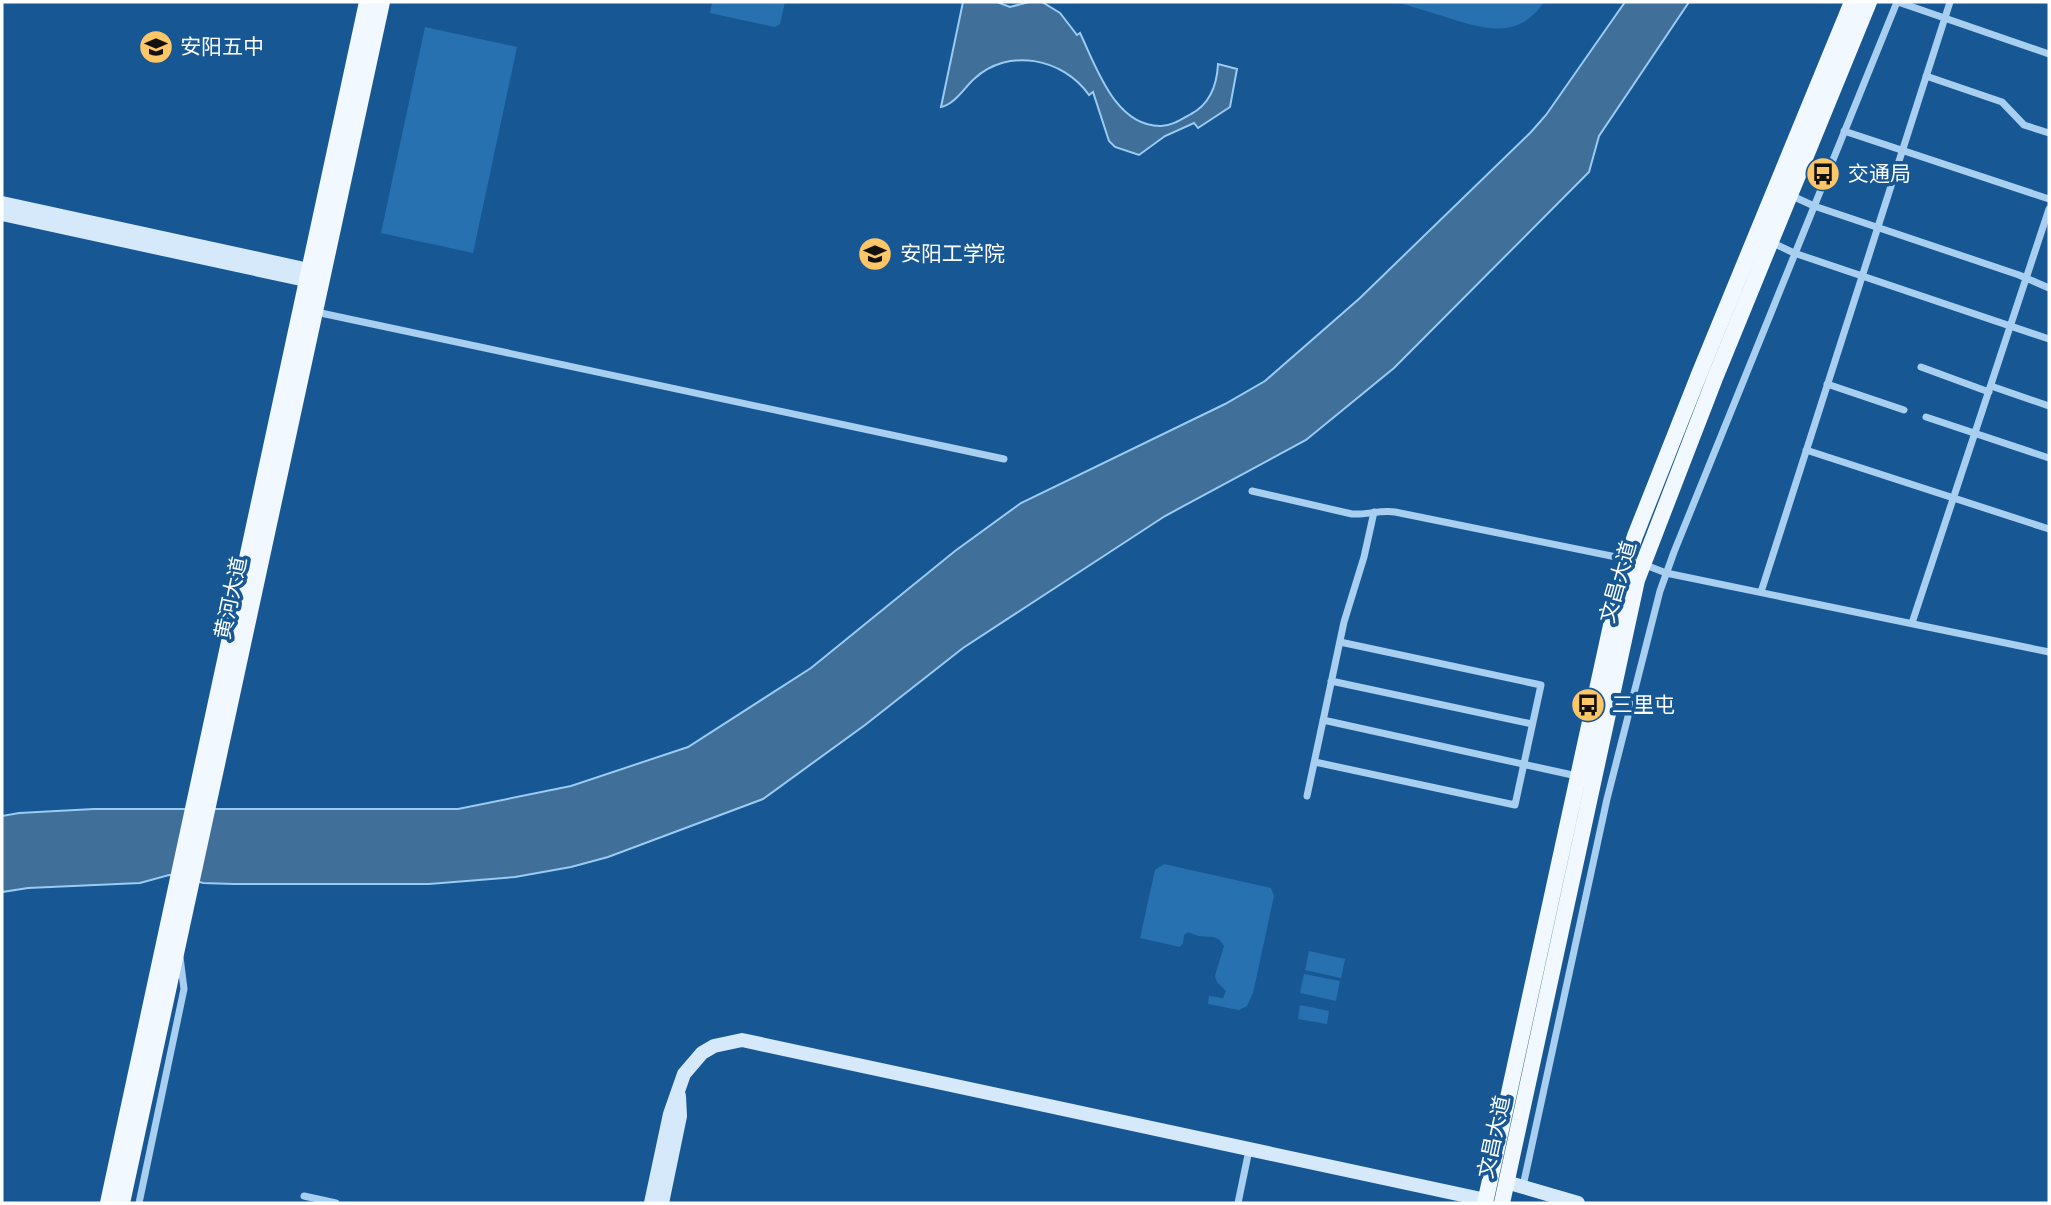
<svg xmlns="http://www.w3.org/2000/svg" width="2051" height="1205" font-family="Roboto,'Noto Sans SC',sans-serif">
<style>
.green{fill:#2771b0}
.water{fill:#406f99;stroke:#9acbf3;stroke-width:2}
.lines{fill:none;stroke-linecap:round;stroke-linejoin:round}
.street{stroke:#a8cff0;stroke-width:7}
.secondary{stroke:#d6e9fb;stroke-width:14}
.primary{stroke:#f1f8ff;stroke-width:16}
.labels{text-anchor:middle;stroke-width:7;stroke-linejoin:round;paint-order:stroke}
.poi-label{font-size:21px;fill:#fff;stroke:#175894;text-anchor:start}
.street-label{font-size:21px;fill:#fff;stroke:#175894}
</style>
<rect width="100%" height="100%" fill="#175894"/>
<!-- green -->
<path class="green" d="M712 2H785L780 24 775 27 710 13Z
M1396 2H1544C1519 39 1486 30 1449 18 1432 13 1414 7 1396 2Z
M425 27 517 47 473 253 381 233Z
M1164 864 1271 888 1274 896 1253 993 1247 1006 1239 1010 1208 1004 1209 996 1223 998 1226 991 1217 982 1215 976 1224 946C1217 934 1211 938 1199 936 1195 935 1191 933 1188 932L1184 935 1183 943 1180 947 1140 938 1155 870Z
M1309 951 1345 959 1341 978 1305 970Z
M1304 974 1340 981 1336 1001 1300 993Z
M1300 1005 1329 1011 1327 1024 1298 1019Z"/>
<!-- water -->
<path class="water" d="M963 2H997L1010 7 1029 2H1042L1060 13 1077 35 1080 33C1096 66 1115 127 1161 126 1172 126 1182 119 1191 114 1210 104 1217 84 1218 64L1237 69 1230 107 1198 128 1194 123 1165 136 1139 155 1115 147 1109 141 1093 92 1089 95C1063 58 1008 47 974 79 964 88 955 104 941 107Z
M1625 2H1689L1599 136 1589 172 1394 368 1306 440 1165 516 963 648 865 725 763 799 608 857 571 867 515 877 429 884H234L203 883 181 876 169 875 140 883 28 888 2 892V816L19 813 94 809H458L571 786 688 747 811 668 955 551 1021 503 1225 404 1265 381 1360 298 1531 132 1546 115Z"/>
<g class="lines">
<!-- street -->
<path class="street" d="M1898 2 2049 54
M1926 76 2002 102 2024 125 2049 133
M1844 131 2049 199
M1790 195 1814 206 2019 275 2049 288
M1771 242 1794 253 2049 339
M316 312 1004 459
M1921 367 1989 392
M1827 384 1904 410
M1991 386 2049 406
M1926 417 2049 458
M1806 450 2049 529
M1252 491 1352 514C1366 515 1380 510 1395 512L1626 559
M1643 564 1666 573 2049 652
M1761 592 1950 2
M1912 623 2049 209
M1331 681 1532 724
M1323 720 1577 776
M1315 762 1515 805 1541 685 1340 642
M1307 796 1344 622 1364 557 1374 512
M1523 1186 1607 799 1660 591 1674 552 1897 2
M304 1196 336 1203
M139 1203 184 989 180 957
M1238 1203 1249 1150"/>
<!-- secondary -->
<path class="secondary" d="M2 203 318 272
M2 214 315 282
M1506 1182 1578 1203
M651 1203 670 1114 684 1074 702 1053 714 1046 742 1040 1486 1200
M662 1203 680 1116 679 1096"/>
<!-- primary -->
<path class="primary" d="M108 1203 367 2
M122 1203 382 2
M1485 1203 1622 575 1635 536 1700 372 1852 2
M1502 1203 1637 580 1715 378 1869 2"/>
</g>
<!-- icons -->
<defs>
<g id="school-disc" transform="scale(1.75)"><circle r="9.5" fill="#ffc667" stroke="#175894"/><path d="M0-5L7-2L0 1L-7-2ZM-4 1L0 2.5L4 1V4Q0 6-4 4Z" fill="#111"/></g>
<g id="bus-disc" transform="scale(1.75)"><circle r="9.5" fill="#ffc667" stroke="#175894"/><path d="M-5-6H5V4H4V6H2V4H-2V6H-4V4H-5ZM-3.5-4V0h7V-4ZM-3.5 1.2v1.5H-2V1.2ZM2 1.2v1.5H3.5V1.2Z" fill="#111"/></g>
<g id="university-disc" transform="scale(1.75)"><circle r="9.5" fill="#ffc667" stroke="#175894"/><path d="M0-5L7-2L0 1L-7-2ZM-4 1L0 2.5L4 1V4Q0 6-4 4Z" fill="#111"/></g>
</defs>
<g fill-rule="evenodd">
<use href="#school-disc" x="156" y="47"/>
<use href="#bus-disc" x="1823" y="174"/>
<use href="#university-disc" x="875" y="254"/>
<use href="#bus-disc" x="1588" y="705"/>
</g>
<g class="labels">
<!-- poi labels -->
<g class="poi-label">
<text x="180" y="54">安阳五中</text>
<text x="1848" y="181">交通局</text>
<text x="900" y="261">安阳工学院</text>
<text x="1612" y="712">三里屯</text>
</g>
<!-- street labels -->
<g class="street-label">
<text transform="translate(1618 582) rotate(-74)" y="7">文昌大道</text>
<text transform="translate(231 598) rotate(-78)" y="7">黄河大道</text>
<text transform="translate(1494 1137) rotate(-78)" y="7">文昌大道</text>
</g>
</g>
<!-- border -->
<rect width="2051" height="1205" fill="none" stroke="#ffffff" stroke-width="7"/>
</svg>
